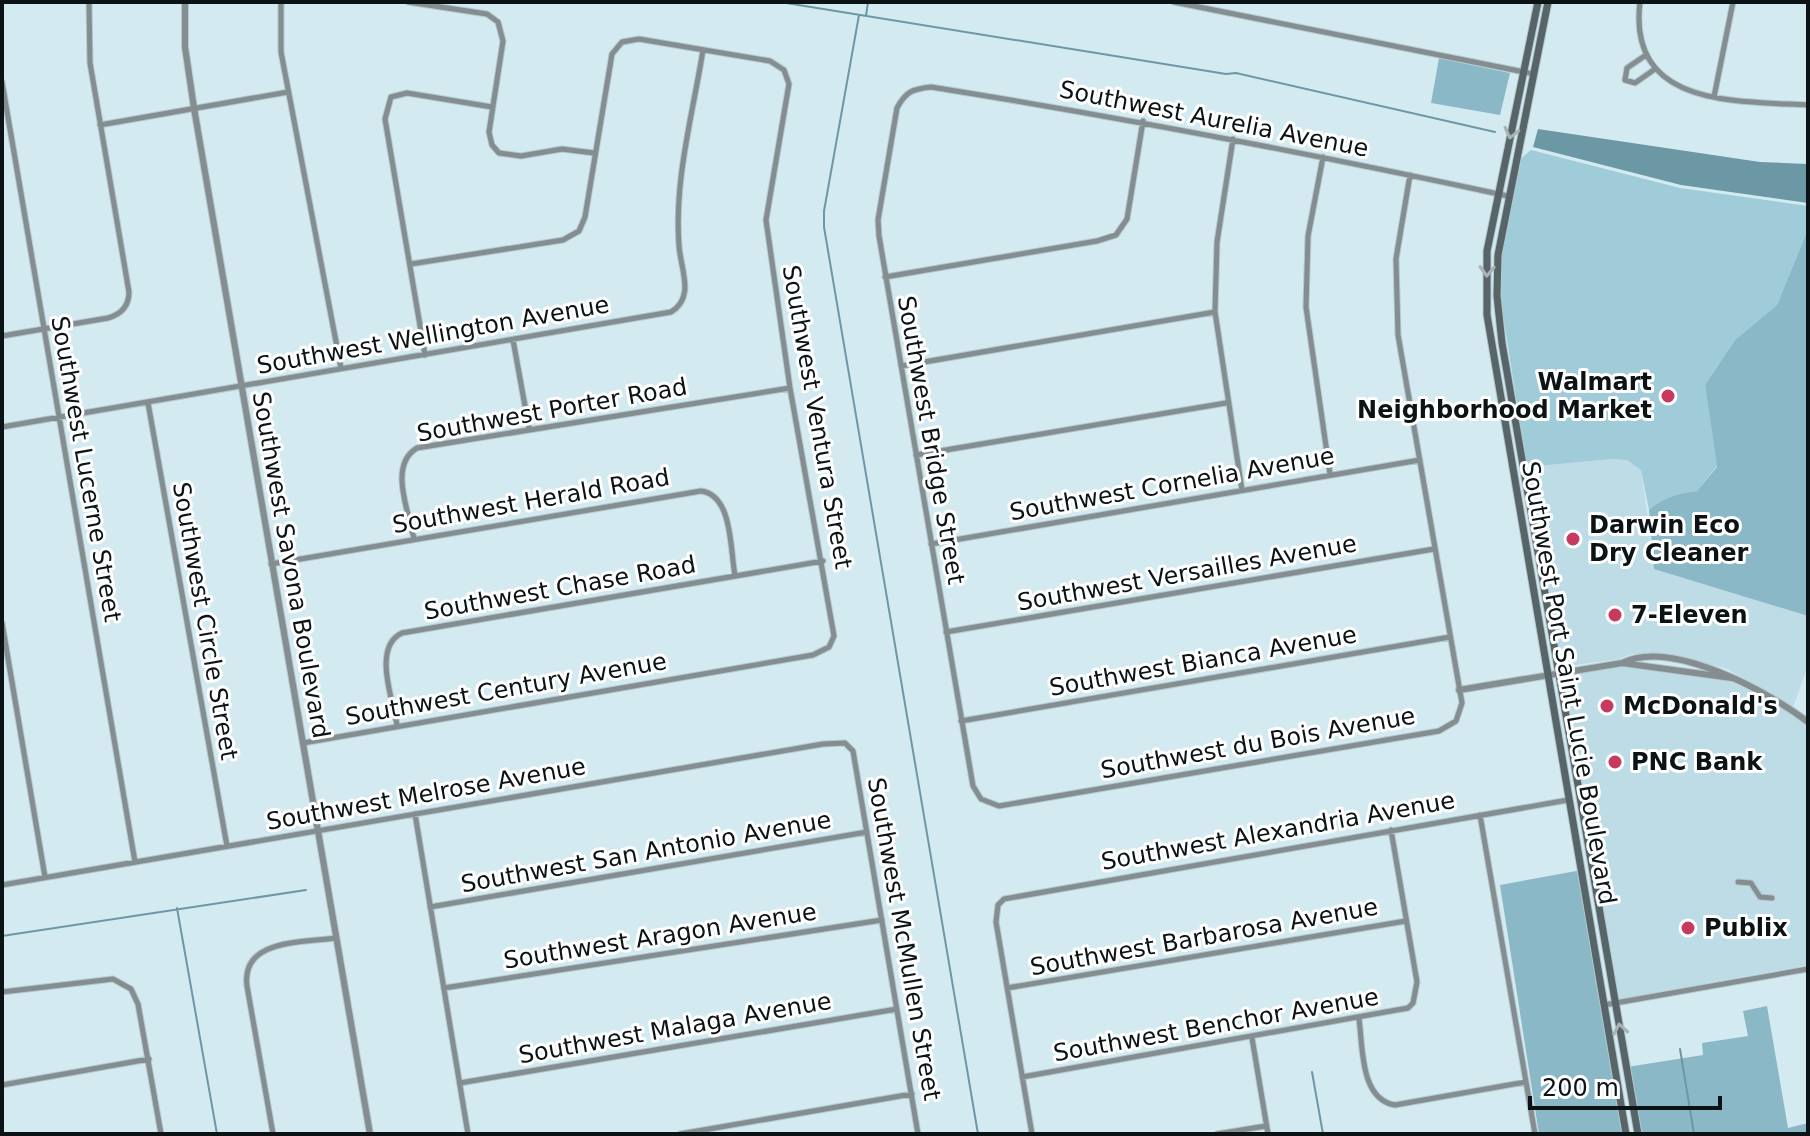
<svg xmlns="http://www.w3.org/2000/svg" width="1810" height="1136" font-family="'DejaVu Sans',sans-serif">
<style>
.built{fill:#bedce6}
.green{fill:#a0cbd9}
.forest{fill:#8bb8c6}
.water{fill:#6c98a6}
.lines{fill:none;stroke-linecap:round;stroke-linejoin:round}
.stream{stroke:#6c98a6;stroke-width:2}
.minor-casing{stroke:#b4c8ce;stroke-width:7}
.tertiary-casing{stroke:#b4c8ce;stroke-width:8}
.secondary-casing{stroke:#b4c8ce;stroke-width:9}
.minor{stroke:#848d90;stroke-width:5}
.tertiary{stroke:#848d90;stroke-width:6}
.secondary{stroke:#576468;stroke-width:7}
.oneway{stroke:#abb2b4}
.poi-dot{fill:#c83960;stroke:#fff;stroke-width:3}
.labels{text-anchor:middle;stroke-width:6;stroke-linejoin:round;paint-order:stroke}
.street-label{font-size:24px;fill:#0b1315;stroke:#fff}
.poi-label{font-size:24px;font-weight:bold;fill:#0b1315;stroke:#fff;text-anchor:start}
</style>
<rect width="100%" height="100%" fill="#d4eaf1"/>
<!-- built -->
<path class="built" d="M1612 459 1627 460 1641 470 1655 569 1808 616V666L1793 707 1725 668 1676 657 1631 654 1619 659 1560 667 1527 467Z
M1622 667 1733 682 1781 706 1808 727V965L1614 1000 1561 675Z"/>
<!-- green -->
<path class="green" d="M1531 150 1680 188 1808 206V229L1777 305 1735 340 1705 385 1717 466 1697 491C1677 494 1665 496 1649 510L1641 470 1627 460 1612 459 1527 467 1500 296 1501 256 1519 160Z"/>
<!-- forest -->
<path class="forest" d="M1439 58 1510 73 1500 115 1431 103Z
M1808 229V616L1654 569 1649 510C1665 496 1677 494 1697 491L1717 467 1705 385 1735 340 1777 305Z
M1582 870 1628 1134H1539L1500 885Z
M1767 1006 1788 1128 1808 1123V1134H1637L1627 1067 1703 1055 1702 1043 1748 1036 1743 1011Z"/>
<!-- water -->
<path class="water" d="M1538 129 1760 162 1808 164V203L1681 185 1533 147Z"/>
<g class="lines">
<!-- stream -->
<path class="stream" d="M780 2 1226 74 1236 73 1495 132
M859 15 824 211V227L978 1134
M866 16 868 2
M177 908 217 1134
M2 936 306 890
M1680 1049 1694 1134
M1312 1072 1323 1134"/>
<!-- minor casing -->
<g class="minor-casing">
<path id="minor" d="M281 2V52L341 368
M408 2 487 14 498 22 503 41 489 132 492 145 499 153 521 156 562 149 594 153
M1174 2 1534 74
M1640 2C1627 107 1735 101 1808 105
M1646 55 1627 68 1625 80 1635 83 1655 69
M2 82 135 862
M1714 97 1733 2
M100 125 288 92
M1233 139 1217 242 1215 312 1242 490
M1323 157 1308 236 1306 307 1330 474
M1410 175 1396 259 1398 335 1462 703 1456 721 1439 731 999 806 981 799 973 786 879 236 878 220 897 108C906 91 913 89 931 87 1125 118 1317 155 1508 196
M885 277 1097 241 1116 235 1127 219 1143 121
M2 336 108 318C122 314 129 306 129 292L90 63 89 2
M513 340 529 428
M425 355 385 119 391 97 407 93 492 107
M901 366 1215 312
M148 403 227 846
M2 427 671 312C696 297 680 268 679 245 674 180 693 113 703 50
M916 455 1226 403
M414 539C409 512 388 465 417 448L790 388
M931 544 1420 460
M271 564 701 491C733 495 730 550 735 575
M2 623 45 877
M946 632 1434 549
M961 721 1450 637
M397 725C393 700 372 647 402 633L823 561
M303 743 813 655 829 647 834 636 790 388 766 220 789 84 784 70 770 61 639 39 622 42 612 54 585 217 579 231 563 240 411 264
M415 814 468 1134
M1480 815 1535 1134
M1738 882 1751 883 1760 897 1772 898
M2 885 823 744 845 743 853 751 918 1134
M430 907 867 832
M444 988 882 920
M1007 988 1406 921
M2 992 113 979 131 989 138 1004 161 1134
M1604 1005 1808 969
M1359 1019C1363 1048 1360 1099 1395 1105L1526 1082
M1252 1038 1268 1134
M1022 1077 1408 1008 1413 1003 1417 982 1391 830
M460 1083 897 1009
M2 1085 149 1059
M273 1134 247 986C241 939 301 943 335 938
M680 1134 912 1094
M1032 1134 996 922 998 905 1004 899 1568 800
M1217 1134 1266 1126"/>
</g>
<!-- tertiary casing -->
<g class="tertiary-casing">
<path id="tertiary" d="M185 2V47L194 108 370 1134
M1622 663 1732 678
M1459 690 1622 663C1671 638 1769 692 1808 722"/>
</g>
<!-- secondary casing -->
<g class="secondary-casing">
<path id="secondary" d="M1538 2 1487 251V315L1626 1134
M1548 2 1498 255 1497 296 1502 343 1638 1134"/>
</g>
<!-- minor -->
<use href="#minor" class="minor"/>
<!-- tertiary -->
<use href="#tertiary" class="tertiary"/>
<!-- secondary -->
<use href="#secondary" class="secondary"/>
</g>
<!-- one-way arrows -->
<defs><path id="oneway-chevron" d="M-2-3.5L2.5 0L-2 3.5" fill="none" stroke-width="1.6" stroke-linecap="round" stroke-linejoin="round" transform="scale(2)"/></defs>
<g class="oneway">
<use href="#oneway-chevron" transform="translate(1511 133) rotate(103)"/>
<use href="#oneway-chevron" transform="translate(1487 271) rotate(92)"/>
<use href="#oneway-chevron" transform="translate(1620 1029) rotate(-100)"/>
</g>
<!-- markers -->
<g class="poi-dot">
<circle cx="1668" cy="396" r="8"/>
<circle cx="1573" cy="539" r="8"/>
<circle cx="1615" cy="615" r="8"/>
<circle cx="1607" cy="706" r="8"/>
<circle cx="1615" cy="762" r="8"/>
<circle cx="1688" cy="928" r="8"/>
</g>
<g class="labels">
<!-- street labels -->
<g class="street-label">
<text transform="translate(1214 119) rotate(11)" y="8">Southwest Aurelia Avenue</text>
<text transform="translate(433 335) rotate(-10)" y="8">Southwest Wellington Avenue</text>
<text transform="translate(552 410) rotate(-10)" y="8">Southwest Porter Road</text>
<text transform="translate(817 417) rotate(80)" y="8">Southwest Ventura Street</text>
<text transform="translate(931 440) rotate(80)" y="8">Southwest Bridge Street</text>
<text transform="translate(86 469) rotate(80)" y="8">Southwest Lucerne Street</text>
<text transform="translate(1172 484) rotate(-10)" y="8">Southwest Cornelia Avenue</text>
<text transform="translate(531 501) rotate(-10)" y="8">Southwest Herald Road</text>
<text transform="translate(291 565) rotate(80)" y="8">Southwest Savona Boulevard</text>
<text transform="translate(1187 573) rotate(-10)" y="8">Southwest Versailles Avenue</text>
<text transform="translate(560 588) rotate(-10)" y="8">Southwest Chase Road</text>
<text transform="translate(205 621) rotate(80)" y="8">Southwest Circle Street</text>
<text transform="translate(1203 661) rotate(-10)" y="8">Southwest Bianca Avenue</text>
<text transform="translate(1569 683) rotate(80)" y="8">Southwest Port Saint Lucie Boulevard</text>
<text transform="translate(506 689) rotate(-10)" y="8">Southwest Century Avenue</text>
<text transform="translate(1258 743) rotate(-10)" y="8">Southwest du Bois Avenue</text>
<text transform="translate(426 794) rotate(-10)" y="8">Southwest Melrose Avenue</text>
<text transform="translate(1278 831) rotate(-10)" y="8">Southwest Alexandria Avenue</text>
<text transform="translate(646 852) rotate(-10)" y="8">Southwest San Antonio Avenue</text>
<text transform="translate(660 936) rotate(-9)" y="8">Southwest Aragon Avenue</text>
<text transform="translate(1204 937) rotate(-10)" y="8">Southwest Barbarosa Avenue</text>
<text transform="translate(904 939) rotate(80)" y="8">Southwest McMullen Street</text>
<text transform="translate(1216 1025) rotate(-10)" y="8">Southwest Benchor Avenue</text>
<text transform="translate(675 1028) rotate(-10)" y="8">Southwest Malaga Avenue</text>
</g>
<!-- poi labels -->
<g class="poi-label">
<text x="1652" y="390" text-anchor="end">Walmart<tspan x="1652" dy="28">Neighborhood Market</tspan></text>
<text x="1589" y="533">Darwin Eco<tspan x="1589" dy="28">Dry Cleaner</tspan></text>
<text x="1631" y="623">7-Eleven</text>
<text x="1623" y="714">McDonald's</text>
<text x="1631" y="770">PNC Bank</text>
<text x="1704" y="936">Publix</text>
</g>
</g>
<!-- border -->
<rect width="1810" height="1136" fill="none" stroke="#0b1315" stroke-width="8"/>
<!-- scale -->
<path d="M1530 1096v12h190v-12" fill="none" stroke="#0b1315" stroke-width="4"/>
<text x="1542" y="1096" font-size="24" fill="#0b1315" stroke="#ffffff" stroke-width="6" paint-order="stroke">200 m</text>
</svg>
